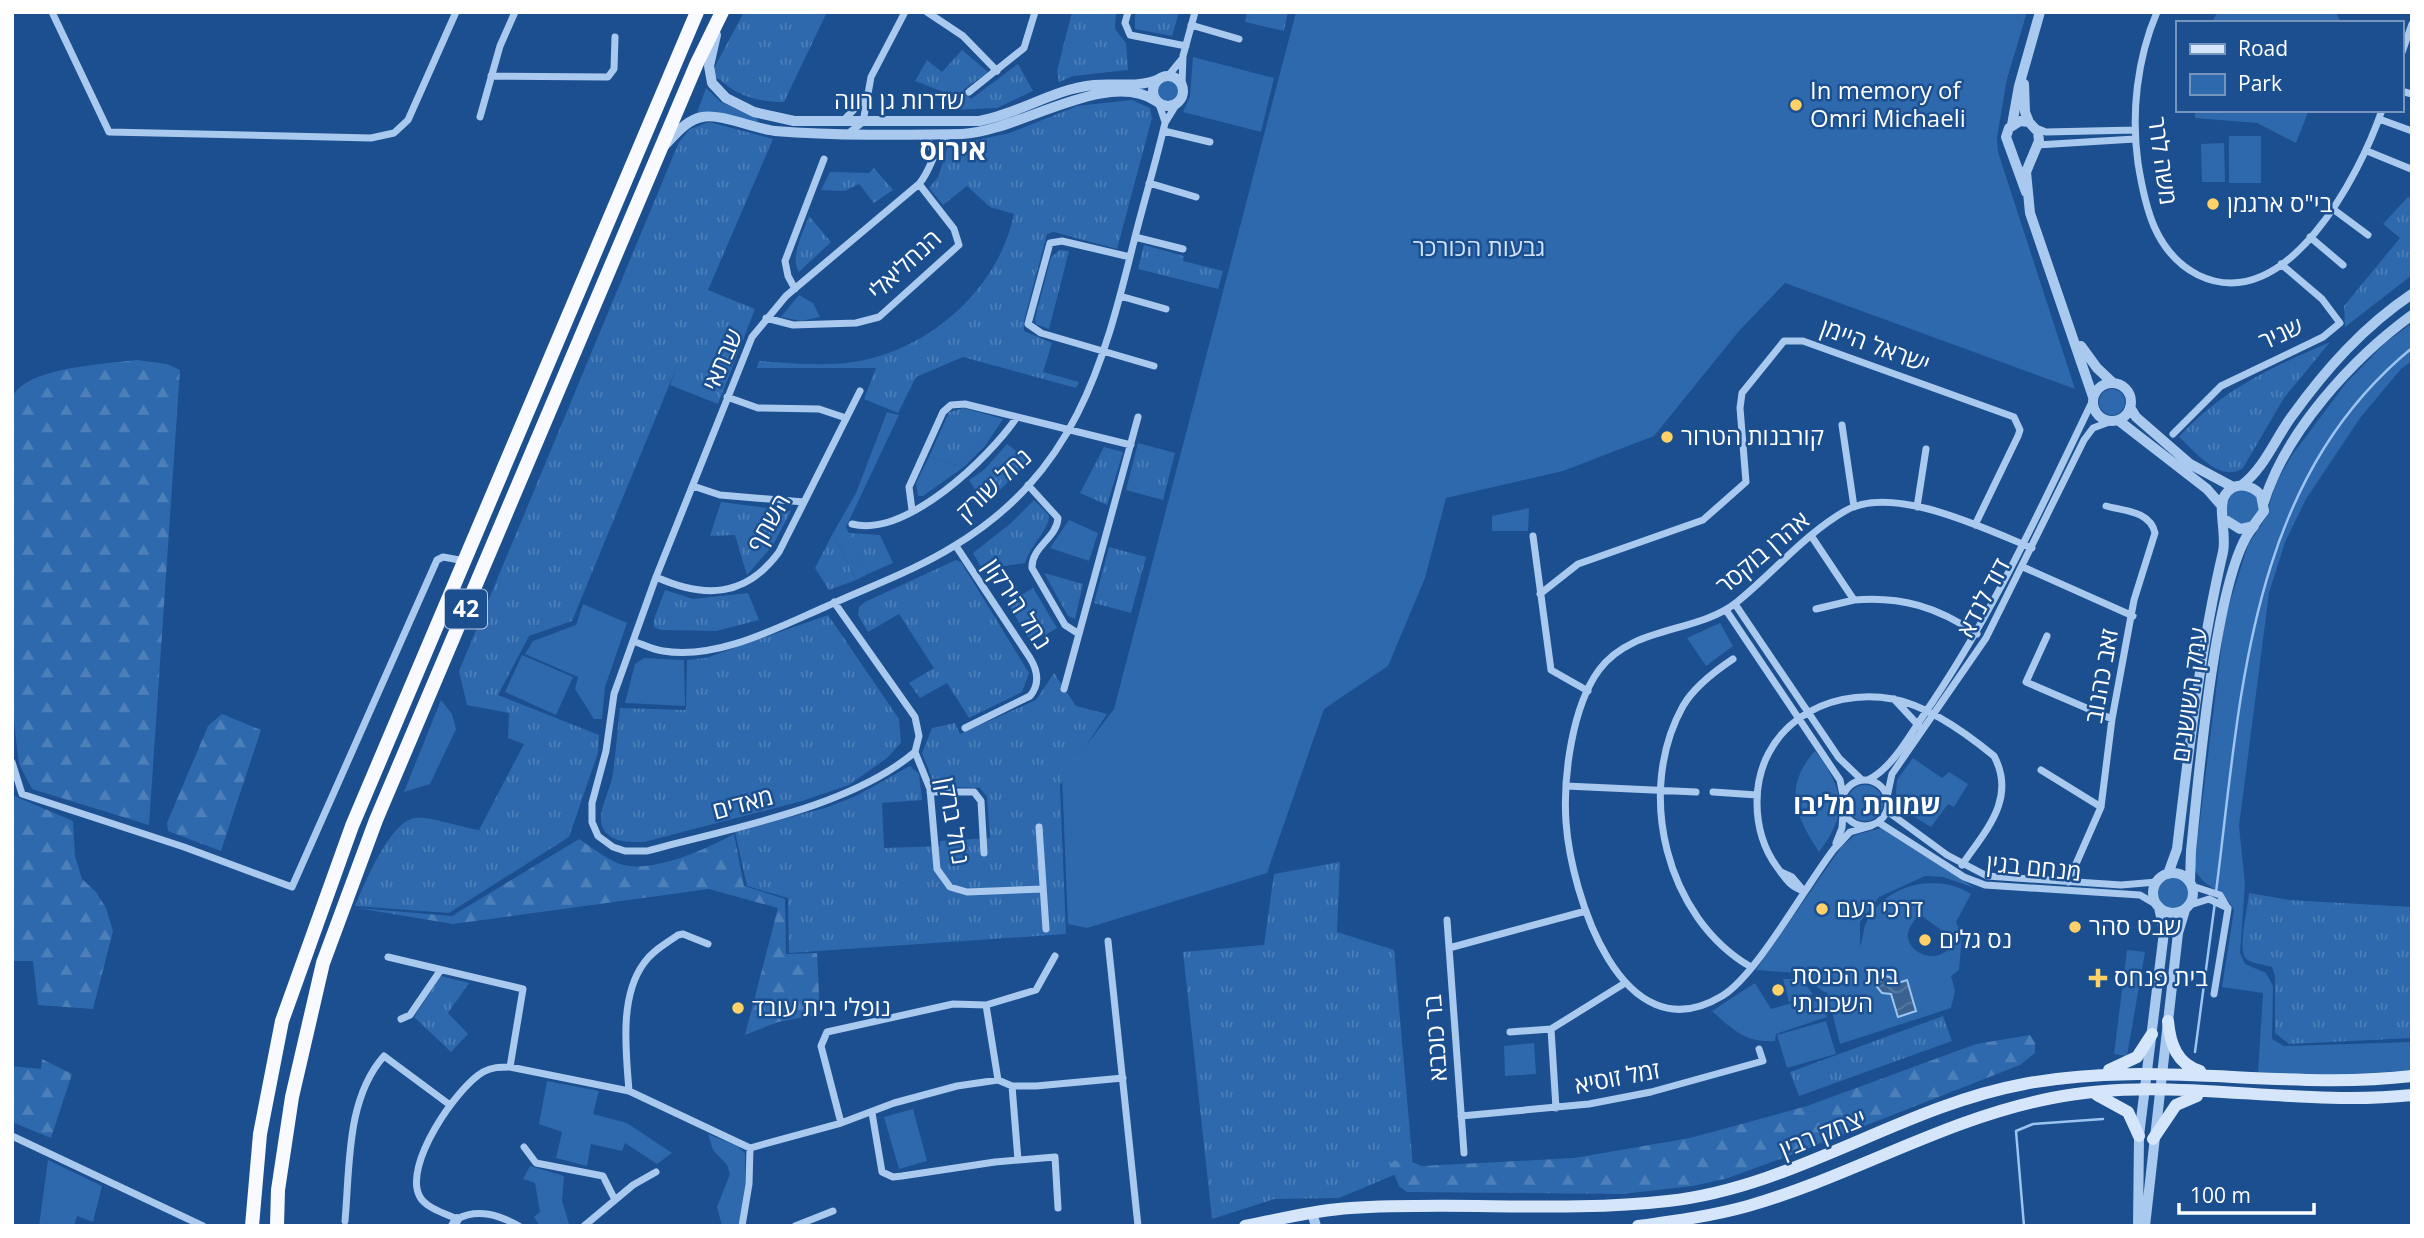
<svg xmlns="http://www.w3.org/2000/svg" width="2424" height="1238" font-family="'Open Sans',Heebo,sans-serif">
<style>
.grass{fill:url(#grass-tufts)}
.forest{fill:url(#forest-firs)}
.park{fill:#2e69ad;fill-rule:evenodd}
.water{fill:url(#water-waves);stroke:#9cc4f0;stroke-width:2}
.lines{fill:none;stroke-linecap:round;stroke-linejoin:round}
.stream{stroke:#9cc4f0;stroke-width:2.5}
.minor{stroke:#a9c9ee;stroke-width:7}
.tertiary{stroke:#a9c9ee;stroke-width:10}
.secondary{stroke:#d6e6fa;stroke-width:12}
.trunk{stroke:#f8faff;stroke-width:14}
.poi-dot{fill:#ffd166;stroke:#1b4f8f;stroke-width:2.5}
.labels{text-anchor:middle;stroke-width:5;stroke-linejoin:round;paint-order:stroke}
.shield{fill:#1b4f8f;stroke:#bbcadd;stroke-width:2}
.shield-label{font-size:23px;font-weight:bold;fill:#fff}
.poi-label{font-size:24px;fill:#fff;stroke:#1b4f8f;text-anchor:start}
.street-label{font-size:24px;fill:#fff;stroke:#1b4f8f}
.park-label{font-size:24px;fill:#cfe3fa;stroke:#1b4f8f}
.neighbourhood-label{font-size:26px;font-weight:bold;fill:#fff;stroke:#1b4f8f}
.quarter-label{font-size:28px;font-weight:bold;fill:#fff;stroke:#1b4f8f}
</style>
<defs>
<pattern id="grass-tufts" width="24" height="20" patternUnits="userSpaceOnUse" patternTransform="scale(1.75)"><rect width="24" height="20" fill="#2e69ad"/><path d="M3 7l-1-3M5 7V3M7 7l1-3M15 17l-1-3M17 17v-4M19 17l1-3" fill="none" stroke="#4d80b9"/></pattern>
<pattern id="forest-firs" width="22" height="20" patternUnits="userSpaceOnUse" patternTransform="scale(1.75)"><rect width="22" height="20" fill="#2e69ad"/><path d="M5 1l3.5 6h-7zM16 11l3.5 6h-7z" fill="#4d80b9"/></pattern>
<pattern id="water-waves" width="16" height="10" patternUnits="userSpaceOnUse" patternTransform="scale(1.75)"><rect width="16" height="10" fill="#3c6290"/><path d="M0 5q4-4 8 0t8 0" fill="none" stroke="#597aa1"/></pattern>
</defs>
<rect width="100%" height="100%" fill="#1b4f8f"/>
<!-- grass -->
<path class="grass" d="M744 12H827L784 102C754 102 732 94 712 72Z
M1072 12H1116L1115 29 1126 43 1128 70 1073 76 1059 82 1057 71Z
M1135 12H1179L1172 36 1135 29Z
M1247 12H1288L1284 31 1245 22Z
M962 50 988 72 963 90 971 99 1018 64 1033 91 997 108 946 110 954 96 915 81 927 60 942 72Z
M1132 100 1150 108 1152 118 1117 249 1054 232 1047 234 1024 321V331L1052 343 1043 372 1079 382 1076 388 963 357 916 377 898 413 864 399 876 368H757L759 361C791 363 828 367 860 361 933 347 999 287 1014 214L990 207 967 186 943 205 929 188 938 177 948 146 1010 133 1077 106Z
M709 122 773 139 708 290 755 309 718 404 670 385 677 366 572 621 529 636 498 695 599 735 598 753 569 837 449 913 355 906C365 884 389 822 415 818 431 816 463 828 479 830L524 744 508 738 509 713 467 705 459 671 679 142 690 129Z
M874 168 893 190 874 203 859 184 845 191 821 190 830 172 869 173Z
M2408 197 2412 198V275L2345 327 2344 306 2400 238 2383 224Z
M809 216 831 242 799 272C789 258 804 231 809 216Z
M1144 245 1184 256 1183 261 1223 271 1218 289 1138 269Z
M1060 250 1069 251 1049 329 1036 324 1035 319 1051 257Z
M2330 342 2284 398 2243 468C2220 484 2195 451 2179 437 2224 388 2271 368 2330 342Z
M964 408 1003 419 985 446 964 467 929 457 949 412Z
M1138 443 1175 453 1163 500 1126 490Z
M1007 444 1029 461 985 505 969 480 984 470Z
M1104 447 1123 452 1107 505 1080 493Z
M1034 500 1049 515C1050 528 1030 546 1025 563L982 569 973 553 1010 524Z
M721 502 791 511 773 545 747 575 735 535 710 536Z
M833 533 856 580 829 590 815 568Z
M848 533 880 535 893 563 868 574Z
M1109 547 1146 557 1131 613 1094 603Z
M956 560 961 562 1029 673 1022 692 969 718 947 683 920 698 909 683 934 668 899 614 868 632 858 615 859 607 865 602Z
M1044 573 1083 584 1075 619 1068 616Z
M1033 588 1057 628 1031 643 1008 603Z
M665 590 693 599 748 593 759 620 716 631 661 630 654 627V619Z
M828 615 899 719 901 743 887 758 849 785 802 801 644 842C630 842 612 843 604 830 595 815 609 794 612 778 616 755 617 731 620 708L686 710 687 660 706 658Z
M1054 673 1076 706 1107 714 1060 785 1066 934 789 953 788 898 747 886 735 832 825 808 856 796 910 766 919 774 922 800 882 803 884 848 940 846V841L990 838 987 797 980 788 935 786 922 753 932 728 955 723 960 734 1036 700Z
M1340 862 1337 932 1394 950 1413 1167 1339 1198 1274 1199 1212 1219 1183 952 1264 945 1274 874Z
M2249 893 2289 900 2412 907V1038L2289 1044 2275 1033V976L2272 967C2264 964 2249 964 2245 957 2238 948 2248 906 2249 893Z
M441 976 469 983 448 1013 468 1034 451 1052 414 1017Z
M1943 1016 1952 1041 1799 1096 1790 1072Z"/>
<!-- forest -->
<path class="forest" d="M137 360 167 364 180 370 149 825 32 789 19 764 12 707V399C22 367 107 364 137 360Z
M222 714 261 730 221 851 168 831 167 823 208 726Z
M12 795 73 821 75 856 82 879 96 892 106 908 113 931 93 1009 38 1005 33 961H12Z
M734 834 744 886 785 899 786 954 817 953 820 1014 778 1022 745 1035 778 908 709 889 453 924 357 908 452 916 579 839C591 847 604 857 617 863 649 876 706 849 734 834Z
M2030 1035 2035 1043V1053L2020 1065 1788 1156 1728 1178 1693 1186 1622 1194 1407 1192 1399 1186 1390 1163 1404 1159 1422 1166 1574 1158 1690 1138 1807 1106 1976 1044Z
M42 1059 72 1074 51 1138 12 1122V1066L41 1069Z"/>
<!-- park -->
<path class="park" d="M1296 12H2027L2007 79 1997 137 1998 152 2075 389 1785 283 1739 331 1654 436 1563 471 1446 498 1425 578 1388 666 1324 709 1267 873 1087 928 1068 924 1062 777 1114 709Z
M2217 12H2336L2341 23H2212Z
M1193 57 1274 78 1261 132 1183 112 1190 96Z
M1155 91a13 13 0 1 1 26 0a13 13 0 1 1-26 0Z
M706 88 721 102 757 118 759 123 706 112 697 113Z
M2195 110H2309L2296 143 2257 123 2195 118Z
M2229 136H2261V183H2229Z
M2224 143 2225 182H2202L2201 144Z
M799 295 813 303 820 317 801 321 781 317Z
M2412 323V361L2401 369 2360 418 2306 499 2285 542 2269 593 2239 826 2245 884 2240 953 2245 964 2266 973 2273 986 2272 1039 2284 1046 2412 1042V1070L2328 1076 2258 1072 2263 993 2222 987 2234 910C2225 890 2203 888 2194 868L2225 618 2248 545 2265 519 2276 483 2292 455 2346 383 2385 343Z
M2099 402a13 13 0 1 1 26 0a13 13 0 1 1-26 0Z
M887 412 899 415 846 527 868 574 856 580 833 533 856 493Z
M929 457 964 467 923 496H918L916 483Z
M2225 507a18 18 0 1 1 36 0a18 18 0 1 1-36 0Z
M1529 508 1528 531H1492V516Z
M1069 520 1098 533 1089 561 1050 548Z
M583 604 627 623 605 687 602 719H594L575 689 578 677 525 654 533 641 576 625Z
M1720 623 1733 646 1706 666 1687 638Z
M522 655 573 677 556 715 505 692Z
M644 658 684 660 685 706 625 703 635 664Z
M441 700 452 714 456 729 430 784 404 792Z
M1815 751C1844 788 1849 813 1819 852 1795 815 1783 787 1815 751Z
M1913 758 1942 778 1949 772 1968 784 1954 807 1948 804 1931 827 1895 805 1897 780Z
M1847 803a18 18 0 1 1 36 0a18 18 0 1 1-36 0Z
M1881 828 1975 888 1943 877 1925 876 1879 897 1860 922V946C1863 940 1863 931 1865 925 1882 885 1936 871 1971 894L1956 922 1962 935 1959 970 1951 976 1955 991 1951 1008 1840 1044 1827 992 1832 993 1824 992 1798 973 1756 970 1842 846 1855 835ZM1919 914 1958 942C1951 948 1944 955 1934 956 1922 957 1906 947 1908 933 1909 927 1915 919 1919 914Z
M2157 893a16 16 0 1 1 32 0a16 16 0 1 1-32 0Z
M2127 950 2145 952 2127 1056 2114 1054Z
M1783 979H1801L1813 994 1789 1002Z
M1755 983 1771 1009 1820 995 1827 1017 1776 1034 1775 1041C1746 1043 1733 1030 1712 1011Z
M1826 1021 1836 1054 1787 1068 1777 1035Z
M1534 1043 1536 1074 1505 1076 1504 1046Z
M547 1081 599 1091 593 1114 627 1123 672 1153 657 1164 625 1143 622 1151 591 1144 587 1166 556 1158 562 1132 539 1124Z
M913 1109 927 1161 899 1169 884 1117Z
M708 1134 737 1146 745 1153V1185L739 1226H722L717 1207 730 1174 727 1165 713 1150Z
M48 1160 102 1186 93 1222 77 1216 74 1226H39Z
M530 1166 564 1176 562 1201 569 1224 540 1226 534 1217 540 1212 535 1183 523 1179Z"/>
<!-- water -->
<path class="water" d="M1883 976 1890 977 1895 984 1907 980 1916 1011 1898 1017 1891 994 1882 993 1877 987Z"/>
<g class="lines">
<!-- stream -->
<path class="stream" d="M2216 892C2241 698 2247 483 2412 348
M2195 1052 2215 902
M2024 1226 2016 1131 2033 1124 2103 1119"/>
<!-- minor -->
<path class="minor" d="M52 12 109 132 371 138 394 133 408 120 456 12
M927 12 963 36 997 71
M1128 12 1125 23 1130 35 1186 46
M2157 12C2137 59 2131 113 2138 163 2145 207 2155 253 2198 275 2286 318 2360 175 2382 110
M1191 25 1239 39
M2401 55 2412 24
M491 76 608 77 614 69 615 37
M1168 76 1182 59
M1182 84 1183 56 1195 12
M2401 91 2412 94
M969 92 1024 48 1035 12
M1159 104 1165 122
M480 117 500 46 515 12
M2379 119 2412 131
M842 122 865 98
M2036 128 2046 132 2135 130
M1164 131 1210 142
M850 132 863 122 871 77 905 12
M920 135 930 143 934 155
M2037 145 2135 139
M2367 151 2411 169
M1149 183 1196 197
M2333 209 2368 235
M1135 237 1183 249
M2310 237 2343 265
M1130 257 1062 241 1050 243 1028 324 1041 333 1154 366
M795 289 788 276 785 261 824 159
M1120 296 1166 309
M766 318 793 325 856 323 879 317 959 245 954 229 919 184
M727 397 758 408 819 409 846 418
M1842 425 1854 507
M2173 434 2221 386 2323 337 2340 323 2322 299 2281 264
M1028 485 1058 518C1057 538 1031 547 1032 568L1065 625 1079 634
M693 486 720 495 804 502
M1917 507 1926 449
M912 510 909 487 943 412 951 405 965 404 1131 445
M852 524C906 538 989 458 1017 417
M1533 536 1551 670 1588 691
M1812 537 1854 600C1901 596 1938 607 1977 634
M956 546 1030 658C1038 671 1040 684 1030 696L965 728
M2023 567 2133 616
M656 577C705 599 746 597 779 552L860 391
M1540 594 1578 564 1703 520 1746 482 1740 408 1742 393 1784 341H1803L2014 417 2020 430 2018 436 1975 525
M834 602 915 717 919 736 915 752C849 808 730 828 647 851H625L613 847 598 836 592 822V803L606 751 614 694 656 577 752 337 786 296 919 184C933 168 933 146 951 134
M1735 604 1839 758 1862 780
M1816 609 1854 600
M1726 610 1840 780 1843 795
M2047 636 2026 682 2112 719
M633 641C642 644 653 650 663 651 717 660 777 628 825 607 868 587 914 571 954 546 1074 474 1103 367 1134 241 1144 201 1156 162 1165 123L1176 105
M1733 659C1715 671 1694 687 1683 706 1635 792 1666 918 1751 967
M1064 689 1138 417
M1894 699 1919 726
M915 752 930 789 937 869 950 887 967 892 1043 889
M12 762 22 794 184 847 292 887 437 560 443 557 465 561
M2041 770 2101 807
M1842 803a23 23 0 1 1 46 0a23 23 0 1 1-46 0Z
M1868 780C1892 768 1908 738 1923 716 1991 618 2040 510 2092 402
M1566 786 1696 792
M930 792H974L981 801 984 853
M1713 792 1757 795
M1887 797 1892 774 1986 638 2084 440 2093 428 2112 421
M1887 811 1947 855 1987 876 2121 885 2157 882
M1878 822 1964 877 1985 885 2140 895 2157 905
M1871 826 1850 832 1834 849C1806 885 1757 975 1722 996 1621 1057 1571 893 1566 822 1563 777 1572 707 1599 670 1632 625 1697 634 1737 602 1773 573 1805 534 1845 511 1892 483 1986 529 2032 548
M1039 827 1046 929
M1836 843 1842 828 1843 814
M1781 872 1792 877 1803 890
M2068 882 2101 807 2112 719 2134 600 2155 533C2150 511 2124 511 2106 506
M2192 886 2220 895 2228 909 2214 994
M1804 891C1789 886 1786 879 1777 867 1763 848 1757 826 1757 802 1757 729 1824 686 1893 699 1929 706 1966 733 1994 756 2017 799 1985 831 1962 865
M2190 905 2209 899 2228 908
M1447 920 1464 1153
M1108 941 1138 1226
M1449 948 1586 911
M388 957 523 989 510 1067
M986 1005 998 1080
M401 1019 410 1015 440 971
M1510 1032 1551 1029
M1012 1086 1018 1160
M629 1091C626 1051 619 997 644 963 652 951 667 943 678 935L683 934 708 944
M1556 1108 1551 1029 1625 983
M872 1113 882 1172 893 1177 902 1176 995 1162 1055 1157 1058 1208
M1461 1116 1589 1104 1651 1092 1763 1061 1759 1049
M841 1123 821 1046 827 1032 953 1004 986 1005 1036 990 1055 956
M12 1136 203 1226
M524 1147 536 1163 603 1176 615 1200
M345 1221C350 1166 346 1099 384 1056L450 1105
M519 1226C499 1215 478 1208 457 1219 446 1214 426 1208 420 1197 402 1166 457 1087 483 1072 492 1067 500 1067 510 1067L629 1091 750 1148 841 1123 894 1103 957 1086 998 1080 1012 1086H1036L1123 1078
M584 1226 633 1185 656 1172
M742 1226 749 1184 750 1148
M795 1226 833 1211"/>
<!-- tertiary -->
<path class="tertiary" d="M716 35 709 66 712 83 726 98 754 112 794 121H979C1019 114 1053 89 1094 85 1115 83 1139 88 1159 79
M1153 91a15 15 0 1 1 30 0a15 15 0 1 1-30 0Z
M2024 84 2025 112 2029 122
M2012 125 2019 86 2040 12
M665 145C675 135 686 120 702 117 720 113 755 129 775 131 836 136 901 135 962 134 1018 132 1106 68 1156 101
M2026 192 2006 137 2009 128 2020 121 2029 122 2038 132 2039 141 2026 172 2030 213 2093 397
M2081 346 2097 368 2113 383
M2093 402a19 19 0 1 1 38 0a19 19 0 1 1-38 0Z
M2130 407 2136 417 2190 464 2233 487
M2118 420 2207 489 2221 505
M2242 485C2265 467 2275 439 2292 416 2326 369 2363 327 2412 294
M2264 502C2286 431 2353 358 2412 315
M2153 893a20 20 0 1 1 40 0a20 20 0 1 1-40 0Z
M2168 874 2177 849C2189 749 2200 650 2223 552 2227 535 2217 506 2225 495 2234 481 2251 484 2261 495L2264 511 2253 526 2240 529 2224 519
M2190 882 2191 851C2198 786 2215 567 2254 526
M1312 1213 1316 1226
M453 1226 457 1219
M2138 1226 2139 1136 2164 932 2159 907
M2145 1226 2178 933 2185 910"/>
<!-- secondary -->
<path class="secondary" d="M2168 1021C2170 1044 2177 1064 2200 1071
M2109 1070 2137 1057 2152 1034
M2097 1095 2128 1112 2139 1136
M2153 1139 2176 1105 2197 1096
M1245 1226C1280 1219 1316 1210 1351 1208 1457 1201 1563 1213 1668 1201 1795 1187 1900 1107 2024 1084 2153 1059 2283 1091 2412 1076
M1638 1226C1675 1221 1712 1216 1748 1206 1853 1176 1944 1119 2052 1098 2170 1074 2292 1108 2412 1095"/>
<!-- trunk -->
<path class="trunk" d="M252 1226 260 1134 282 1021 352 826 697 12
M277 1226 278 1190 292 1097 323 963 376 820 697 63 722 12"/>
</g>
<!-- markers -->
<g class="poi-dot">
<circle cx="1796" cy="105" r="7"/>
<circle cx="2213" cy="204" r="7"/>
<circle cx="1667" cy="437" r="7"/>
<circle cx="1822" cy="909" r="7"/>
<circle cx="2075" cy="927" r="7"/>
<circle cx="1925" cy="940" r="7"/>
<path d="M2094.5 967.5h7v7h7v7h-7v7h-7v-7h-7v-7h7z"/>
<circle cx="1778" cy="990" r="7"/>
<circle cx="738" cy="1008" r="7"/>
</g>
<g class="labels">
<!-- shield labels -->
<rect class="shield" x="445" y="589.5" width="42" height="39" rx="5"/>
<g class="shield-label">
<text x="466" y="617">42</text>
</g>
<!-- poi labels -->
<g class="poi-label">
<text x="1810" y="99">In memory of<tspan x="1810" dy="28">Omri Michaeli</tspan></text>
<text x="2227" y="212">בי"ס ארגמן</text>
<text x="1681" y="445">קורבנות הטרור</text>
<text x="1836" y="917">דרכי נעם</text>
<text x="2089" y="935">שבט סהר</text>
<text x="1939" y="948">נס גלים</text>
<text x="1792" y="984">בית הכנסת<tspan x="1792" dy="28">השכונתי</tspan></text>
<text x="2114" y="986">בית פנחס</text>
<text x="752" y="1016">נופלי בית עובד</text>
</g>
<!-- street labels -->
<g class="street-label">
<text x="899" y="109">שדרות גן רווה</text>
<text transform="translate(2162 161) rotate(82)" y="8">משה לרר</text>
<text transform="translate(905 265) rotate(-43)" y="8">הנחליאלי</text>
<text transform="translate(2281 334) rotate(-24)" y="8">שניר</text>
<text transform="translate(1875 346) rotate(20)" y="8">ישראל היימן</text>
<text transform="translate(723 360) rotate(-66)" y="8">שבתאי</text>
<text transform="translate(994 485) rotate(-43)" y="8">נחל שורק</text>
<text transform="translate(769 523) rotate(-60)" y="8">השחף</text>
<text transform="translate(1763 553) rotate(-40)" y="8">אהרן בוקסר</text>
<text transform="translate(1984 598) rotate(-62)" y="8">דוד לנדא</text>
<text transform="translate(1017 604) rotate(57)" y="8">נחל הירקון</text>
<text transform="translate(2102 676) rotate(-80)" y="8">זאב כהנוב</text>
<text transform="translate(2190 695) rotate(-82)" y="8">עמק השושנים</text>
<text transform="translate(743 804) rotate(-15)" y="8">מאדים</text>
<text transform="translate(953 821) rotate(80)" y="8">נחל ברקן</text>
<text transform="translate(2034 868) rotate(6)" y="8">מנחם בגין</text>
<text transform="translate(1436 1038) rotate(-94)" y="8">בר כוכבא</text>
<text transform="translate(1617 1078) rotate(-11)" y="8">זמל זוסיא</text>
<text transform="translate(1823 1134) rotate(-22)" y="8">יצחק רבין</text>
</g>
<!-- park labels -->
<g class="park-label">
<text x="1479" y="256">גבעות הכורכר</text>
</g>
<!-- neighbourhood labels -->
<g class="neighbourhood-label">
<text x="1867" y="814">שמורת מליבו</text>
</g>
<!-- quarter labels -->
<g class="quarter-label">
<text x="953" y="160">אירוס</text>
</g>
</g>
<!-- border -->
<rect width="2424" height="1238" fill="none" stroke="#ffffff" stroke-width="28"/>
<!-- legend -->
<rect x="2176" y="21" width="228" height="91" fill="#1b4f8f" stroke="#7695bc" stroke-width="2"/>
<rect x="2190" y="44" width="35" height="10" fill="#d6e6fa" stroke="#7695bc" stroke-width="2"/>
<text x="2238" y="56" font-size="21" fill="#ffffff">Road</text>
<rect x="2190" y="74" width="35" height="21" fill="#2e69ad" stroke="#7695bc" stroke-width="2"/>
<text x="2238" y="91" font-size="21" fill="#ffffff">Park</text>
<!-- scale -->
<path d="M2179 1203v10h135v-10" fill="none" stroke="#ffffff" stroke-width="3.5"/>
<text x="2190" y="1203" font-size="21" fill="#ffffff" stroke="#1b4f8f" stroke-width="5" paint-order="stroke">100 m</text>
</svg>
